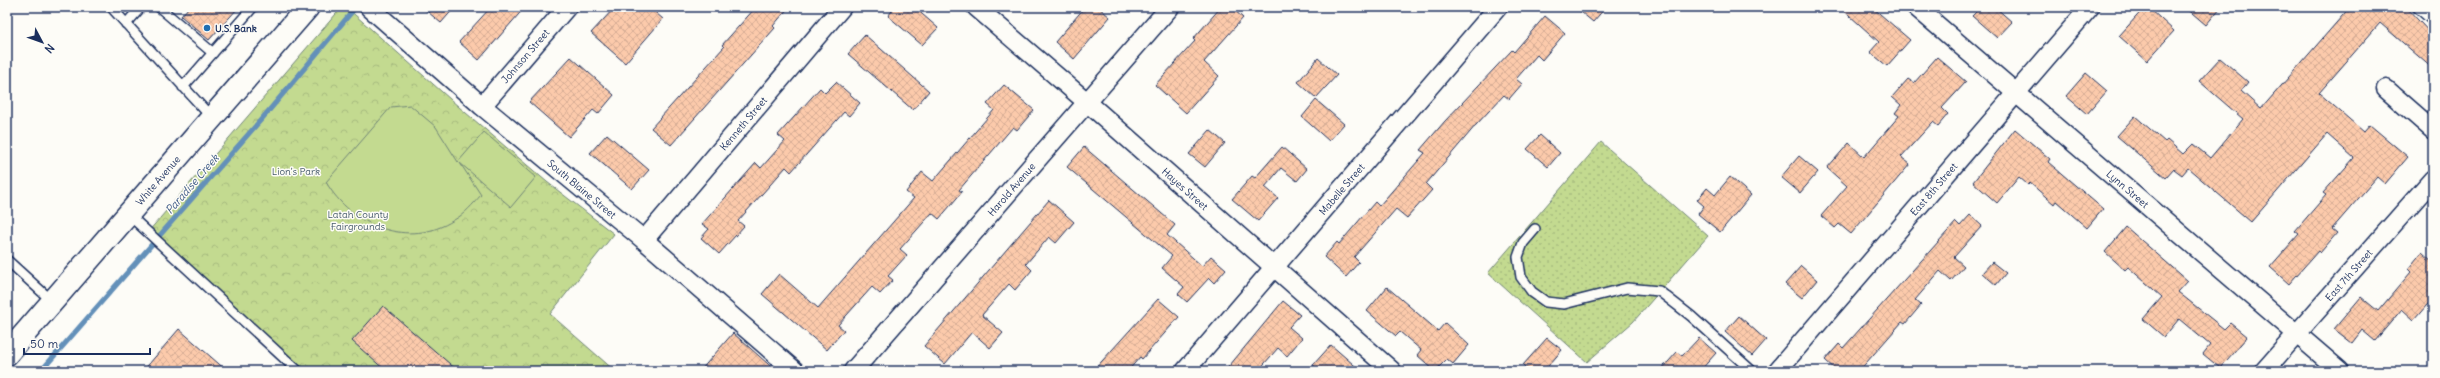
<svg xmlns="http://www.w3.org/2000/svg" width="2440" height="378" font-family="Delius,sans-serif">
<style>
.grass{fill:url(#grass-dots);stroke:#6f8477}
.park{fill:url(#park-crowns);stroke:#6f8477}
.garden{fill:#c3da90;stroke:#6f8477}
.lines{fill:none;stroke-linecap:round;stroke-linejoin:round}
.stream{stroke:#6490b9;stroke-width:5}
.building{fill:url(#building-cross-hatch);stroke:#1b2f5e}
.service-casing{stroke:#1b2f5e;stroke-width:12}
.minor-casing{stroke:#1b2f5e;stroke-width:21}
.tertiary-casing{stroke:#1b2f5e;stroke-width:25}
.service{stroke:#fdfcf7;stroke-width:9}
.minor{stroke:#fdfcf7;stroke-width:18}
.tertiary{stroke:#fdfcf7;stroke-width:22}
.poi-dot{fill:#1f6fb2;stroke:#fdfcf7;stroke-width:1.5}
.labels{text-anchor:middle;stroke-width:3;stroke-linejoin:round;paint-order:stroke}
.poi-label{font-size:10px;font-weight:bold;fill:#1b2f5e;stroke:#fdfcf7;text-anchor:start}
.street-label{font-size:10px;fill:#1b2f5e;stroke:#fdfcf7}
.park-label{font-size:10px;fill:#455a6a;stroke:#fdfcf7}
.water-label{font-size:11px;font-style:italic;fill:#3a5784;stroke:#fdfcf7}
</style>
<defs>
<pattern id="grass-dots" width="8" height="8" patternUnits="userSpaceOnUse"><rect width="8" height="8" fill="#c3da90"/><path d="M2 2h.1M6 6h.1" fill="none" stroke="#a7bb7f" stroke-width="1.8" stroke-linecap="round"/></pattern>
<pattern id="park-crowns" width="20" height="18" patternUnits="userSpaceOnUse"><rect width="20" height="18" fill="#c3da90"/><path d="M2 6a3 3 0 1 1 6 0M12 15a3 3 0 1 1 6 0" fill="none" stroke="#a7bb7f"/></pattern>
<pattern id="building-cross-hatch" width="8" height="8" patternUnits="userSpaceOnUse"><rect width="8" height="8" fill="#fccaab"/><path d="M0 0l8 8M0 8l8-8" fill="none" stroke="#d7ae96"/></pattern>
</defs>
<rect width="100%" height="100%" fill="#fdfcf7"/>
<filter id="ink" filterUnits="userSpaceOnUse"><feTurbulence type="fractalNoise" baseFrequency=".025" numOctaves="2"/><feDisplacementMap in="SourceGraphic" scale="8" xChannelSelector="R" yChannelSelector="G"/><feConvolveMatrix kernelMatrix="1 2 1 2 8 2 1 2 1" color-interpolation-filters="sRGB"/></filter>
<g filter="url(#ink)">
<!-- grass -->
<path class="grass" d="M1601 142 1708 236 1633 322 1587 362 1488 273Z"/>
<!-- park -->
<path class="park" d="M342 7H346L459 107 547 182 614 234 550 314 615 371H298L148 232Z"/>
<!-- garden -->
<path class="garden" d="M410 105 436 127 458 162 484 132 536 177 511 207 460 163 481 195C473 204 465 214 454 220 409 249 351 226 326 182L391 107Z"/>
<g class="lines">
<!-- stream -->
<path class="stream" d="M41 371 266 114 356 7"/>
</g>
<!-- building -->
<path class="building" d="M189 7H239L209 40 181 16Z
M422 7H455L441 23Z
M491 7H525L479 60 459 42Z
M615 7H649L663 19 625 63 591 33Z
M756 7H789L773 26 775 28 671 145 651 128 724 47 722 45Z
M895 7H914L938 28 922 45 888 16Z
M1085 7H1098L1110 17 1074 59 1055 42Z
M1221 7H1231L1243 18 1204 62 1219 76 1186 113 1155 85 1195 41 1193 39Z
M1575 7H1606L1593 22Z
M1840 7H1872L1910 40 1887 66 1870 52 1879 42Z
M1981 7H1995L2012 22 1997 38 1972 16Z
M2145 7H2148L2174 31 2147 61 2119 36Z
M2185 7H2221L2206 25Z
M2350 7H2406L2433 36V69L2380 23 2319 93 2364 132 2370 125 2408 157 2385 184 2377 177 2332 229 2337 233 2320 253 2318 251 2289 284 2270 267 2299 234 2295 231 2326 195 2323 193 2354 158 2327 134 2251 222 2188 168 2182 175 2174 169 2166 178 2117 136 2135 116 2165 142 2167 140 2183 154 2193 144 2210 158 2243 119 2199 81 2220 58 2248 82 2241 91 2261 109Z
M1545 16 1565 33 1542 60 1537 55 1516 79 1522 84 1509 99 1504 95 1476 125 1426 184 1432 190 1407 218 1396 209 1354 257 1359 262 1346 277 1324 257 1337 242 1339 244 1375 202 1379 206 1425 153 1420 150 1445 121 1512 50 1514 52Z
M865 35 929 91 913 110 848 54Z
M571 57 614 95 598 114 593 110 569 137 529 102Z
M1937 57 1966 82 1942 108 1948 114 1938 126 1933 122 1901 157 1910 164 1851 234 1839 224 1835 228 1821 216 1847 186 1827 168 1849 143 1864 157 1899 116 1895 113 1901 105 1892 97 1908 79 1914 83Z
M1318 58 1337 75 1316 98 1298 82Z
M2086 73 2107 91 2087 114 2066 96Z
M836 82 860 103 849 116 844 112 791 172 786 167 738 221 744 226 719 254 701 238 709 229 702 224 756 163 761 168 785 141 778 135 820 88 825 93Z
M1004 85 1034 110 1017 130 1013 127 959 190 962 192 939 219 932 213 900 249 907 255 888 276 893 280 880 294 872 287 838 325 844 330 827 350 762 294 779 274 818 308 914 198 906 192 922 172 933 181 994 110 987 104Z
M1316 100 1344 124 1329 141 1302 117Z
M2015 129 2050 159 2048 162 2103 209 2087 228 2056 201 2054 204 2030 183 2028 185 2019 177 1997 203 1973 182Z
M1210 130 1225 143 1205 167 1189 154Z
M607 134 649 170 632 189 590 153Z
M1540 135 1560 153 1548 167 1527 149Z
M1084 147 1175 225 1167 235 1202 266 1211 256 1226 269 1214 283 1209 278 1187 302 1178 294 1184 287 1162 268 1172 256 1067 167Z
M1282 147 1307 169 1297 181 1281 168 1265 187 1278 198 1258 221 1232 199 1252 176 1255 178Z
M1799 156 1818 172 1800 193 1781 177Z
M1730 177 1751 195 1720 232 1698 214 1704 206 1697 200 1707 188 1715 195Z
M1049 200 1074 222 1056 243 1049 237 1026 264 1032 270 1015 290 1009 284 982 315 1003 333 990 348 972 332 945 364 924 346Z
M1970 215 1982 226 1954 257 1964 266 1951 281 1940 271 1915 300 1921 305 1905 324 1902 322 1859 371H1837L1825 360 1839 344 1843 348 1956 222 1960 226Z
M2126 227 2188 281 2178 292 2224 329 2230 323 2247 337 2220 368 2203 354 2210 345 2179 319 2164 337 2143 319 2162 297 2128 267 2125 270 2105 252Z
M2422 252 2433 262V298L2414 320 2402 309 2375 341 2362 330 2352 343 2334 329 2361 297 2378 311 2411 272 2408 269Z
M1992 262 2006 273 1996 285 1982 273Z
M1801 266 1817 280 1802 298 1785 284Z
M1387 287 1438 331 1445 323 1469 345 1453 364 1447 359 1435 371 1417 355 1421 350 1400 332 1396 336 1367 311Z
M1158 299 1179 317 1142 359 1140 357 1128 371H1093Z
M1283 301 1300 315 1289 327 1302 338 1287 356 1278 348 1258 371H1225Z
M383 306 458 371H386L352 341Z
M1739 316 1766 340 1752 356 1725 332Z
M179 329 227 371H143Z
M733 333 776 371H700Z
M1547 338 1562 350 1544 371H1530L1523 365Z
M1699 338 1716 353 1700 371H1660L1677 352 1682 356Z
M1331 345 1361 371H1320L1313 365Z"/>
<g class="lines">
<!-- service casing -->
<g class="service-casing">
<path id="service" d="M111 7 212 118
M159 7 213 53
M2417 7 2433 21
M126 24 141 7
M183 87 253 7
M128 214 298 371
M1535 229 1523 243 1518 257 1521 277 1532 292 1546 302 1564 304 1627 288 1659 291 1691 316 1752 371
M7 260 52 301"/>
</g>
<!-- minor casing -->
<g class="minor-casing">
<g id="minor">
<path id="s1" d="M369 7 482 106 644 240 795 371"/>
<path id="s2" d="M976 7 1088 103 1392 371"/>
<path id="s3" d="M1916 7 2340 371"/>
<path d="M2386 89 2433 130"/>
<path id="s4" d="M482 106 567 7"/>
<path id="s5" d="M644 240 842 7"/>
<path id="s6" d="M853 371 1170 7"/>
<path id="s7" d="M1185 371 1498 7"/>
<path id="s8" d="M1777 371 2090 7"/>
<path id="s9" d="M2264 371 2433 179"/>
</g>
</g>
<!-- tertiary casing -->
<g class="tertiary-casing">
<g id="tertiary">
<path id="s10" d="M7 354 308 7"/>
</g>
</g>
<!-- service -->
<use href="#service" class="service"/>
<!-- minor -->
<use href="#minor" class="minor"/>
<!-- tertiary -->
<use href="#tertiary" class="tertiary"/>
</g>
</g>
<!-- markers -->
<circle class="poi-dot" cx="207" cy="28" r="4"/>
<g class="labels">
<!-- poi labels -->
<g class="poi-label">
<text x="215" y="32">U.S. Bank</text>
</g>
<!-- street labels -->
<g class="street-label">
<text dy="4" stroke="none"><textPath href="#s4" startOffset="66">Johnson Street</textPath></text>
<text dy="4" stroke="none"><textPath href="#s5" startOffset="153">Kenneth Street</textPath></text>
<text dy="4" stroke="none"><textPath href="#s10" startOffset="230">White Avenue</textPath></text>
<text dy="4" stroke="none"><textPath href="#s2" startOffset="277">Hayes Street</textPath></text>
<text dy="4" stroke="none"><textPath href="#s1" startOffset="280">South Blaine Street</textPath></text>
<text dy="4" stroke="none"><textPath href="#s6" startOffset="241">Harold Avenue</textPath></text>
<text dy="4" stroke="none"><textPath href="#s7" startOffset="240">Mabelle Street</textPath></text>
<text dy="4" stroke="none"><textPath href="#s8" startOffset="240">East 8th Street</textPath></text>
<text dy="4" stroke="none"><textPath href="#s3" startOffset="279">Lynn Street</textPath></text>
<text dy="4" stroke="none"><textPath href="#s9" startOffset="128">East 7th Street</textPath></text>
</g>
<!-- park labels -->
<g class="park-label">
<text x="296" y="175">Lion's Park</text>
<text x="358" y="218">Latah County<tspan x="358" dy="12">Fairgrounds</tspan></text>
</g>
<!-- water labels -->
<g class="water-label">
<text transform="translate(192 184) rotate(-49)" y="4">Paradise Creek</text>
</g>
</g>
<!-- margin -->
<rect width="2440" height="378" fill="none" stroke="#fdfcf7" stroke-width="24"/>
<rect x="12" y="12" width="2416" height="354" fill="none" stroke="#1b2f5e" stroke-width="1.5" filter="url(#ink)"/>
<!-- north arrow -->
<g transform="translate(42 42) rotate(131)" stroke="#fdfcf7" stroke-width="3" paint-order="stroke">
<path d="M0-3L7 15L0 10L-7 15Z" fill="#1b2f5e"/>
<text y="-6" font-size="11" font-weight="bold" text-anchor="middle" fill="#1b2f5e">N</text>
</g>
<!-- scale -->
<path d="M24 348v6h126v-6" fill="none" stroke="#1b2f5e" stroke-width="2"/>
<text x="30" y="348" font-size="12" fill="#1b2f5e" stroke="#fdfcf7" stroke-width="3" paint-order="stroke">50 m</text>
</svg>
